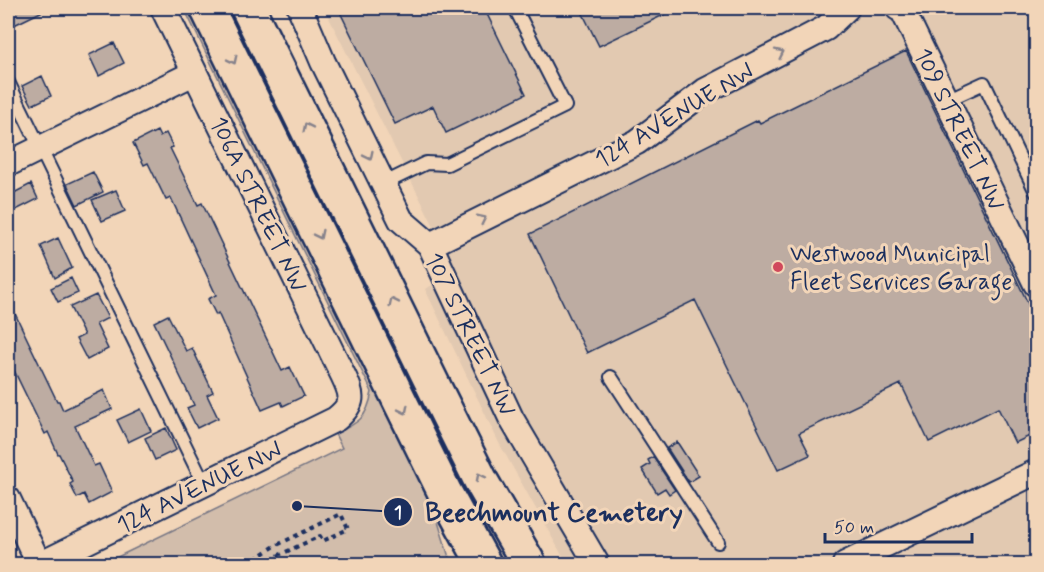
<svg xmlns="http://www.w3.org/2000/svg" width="1044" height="572" font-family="Mynerve,sans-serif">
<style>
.built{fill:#e2c9b1}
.green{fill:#d2bdab;stroke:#767684;stroke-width:1.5}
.building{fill:#bdaca2;stroke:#1b2f5e;stroke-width:1.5}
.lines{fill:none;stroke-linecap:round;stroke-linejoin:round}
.lane-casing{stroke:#1b2f5e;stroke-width:16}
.street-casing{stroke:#1b2f5e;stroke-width:28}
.secondary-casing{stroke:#1b2f5e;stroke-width:38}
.path{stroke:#1b2f5e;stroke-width:4;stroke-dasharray:4.5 4.5;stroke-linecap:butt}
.lane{stroke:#f2d5b8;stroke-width:12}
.street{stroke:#f2d5b8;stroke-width:24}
.secondary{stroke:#f2d5b8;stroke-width:33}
.oneway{stroke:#86828b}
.poi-dot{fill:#d1495b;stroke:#f2d5b8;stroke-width:2}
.labels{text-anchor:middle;stroke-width:6;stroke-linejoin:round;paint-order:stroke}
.street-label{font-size:24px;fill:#1b2f5e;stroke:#f2d5b8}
.poi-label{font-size:24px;fill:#1b2f5e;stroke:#f2d5b8;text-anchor:start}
.leader{fill:none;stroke:#1b2f5e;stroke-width:2}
.callout-dot{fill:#1b2f5e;stroke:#f2d5b8;stroke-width:2}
.mark-label{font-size:18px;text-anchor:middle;font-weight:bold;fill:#fff}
.callout-label{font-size:26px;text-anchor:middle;font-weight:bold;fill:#1b2f5e;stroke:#f2d5b8;stroke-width:6;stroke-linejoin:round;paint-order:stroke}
</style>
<rect width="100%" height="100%" fill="#f2d5b8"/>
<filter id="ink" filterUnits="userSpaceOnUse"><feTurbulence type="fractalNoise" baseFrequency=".0167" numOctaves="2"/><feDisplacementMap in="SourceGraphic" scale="12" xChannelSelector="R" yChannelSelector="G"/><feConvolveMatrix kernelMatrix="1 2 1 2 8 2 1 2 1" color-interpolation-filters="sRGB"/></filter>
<g filter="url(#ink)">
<!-- built -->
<path class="built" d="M324 8H1036V564H567L499 443 425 289 457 272Z"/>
<!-- green -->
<path class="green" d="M184 8H194L431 499 451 564H103L342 448 335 434C358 423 367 419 372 392Z
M223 8H237L516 564H501L476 521Z"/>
<!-- building -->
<path class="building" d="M8 8H49L8 28Z
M338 8H484L526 94 446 133 433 106 395 124Z
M580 8H678L599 46Z
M114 43 124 63 99 76 89 55Z
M906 51 1036 320V433L1015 443 998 408 929 442 901 384 799 433 810 455 778 470 695 300 587 353 530 234 758 120 760 123Z
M42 76 51 96 32 105 22 86Z
M157 131 160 137 166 133 173 147 170 148 198 205 202 203 282 371 290 367 304 396 283 406 281 402 262 410 218 313 216 315 208 299 216 295 171 198 166 200 148 163 144 165 133 143Z
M93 172 103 192 77 205 67 184Z
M31 184 38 199 8 214V196Z
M116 190 125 211 102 221 92 200Z
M58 238 72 268 55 278 41 246Z
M71 278 78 293 58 302 51 288Z
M96 295 108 318 96 324 108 349 87 360 76 339 84 335 70 307Z
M8 299 57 401H59L63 410 104 390 112 409 75 426 94 466 99 464 112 492 89 504 84 494 77 498 70 484 73 482 59 454H58L48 432 45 434 8 358Z
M168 315 186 351 192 348 213 392 207 395 218 418 197 428 187 408 194 405 154 322Z
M141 409 151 431 128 442 117 420Z
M166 428 176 450 155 460 145 438Z
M677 442 699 476 689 482 667 448Z
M653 457 675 490 669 494 665 488 657 493 642 469 650 464 648 460Z"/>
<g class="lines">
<!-- lane casing -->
<g class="lane-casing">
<path id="lane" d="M8 82 204 484
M947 100 984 83 1036 192
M383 184 426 163 447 164 565 106 515 8
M611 377 718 542"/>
</g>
<!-- street casing -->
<g class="street-casing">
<path id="street" d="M300 8 323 62 401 220 430 245 511 418 597 564
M898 8 902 9 1036 284
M8 164 194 73
M430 245 637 142 705 91 826 28 847 8
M8 499 39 564
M41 564 336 419C355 403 353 396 343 375L163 8
M845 564 1036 472"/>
</g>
<!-- secondary casing -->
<g class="secondary-casing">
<path id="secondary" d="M207 8 445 493 484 564
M248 8 435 389 481 481 529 564"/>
</g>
<!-- path -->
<path class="path" d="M248 564 275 546 341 514 348 529 323 541 320 536 260 564"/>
<!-- lane -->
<use href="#lane" class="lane"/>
<!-- street -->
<use href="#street" class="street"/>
<!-- secondary -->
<use href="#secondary" class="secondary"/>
</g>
<!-- one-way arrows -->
<defs><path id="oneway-chevron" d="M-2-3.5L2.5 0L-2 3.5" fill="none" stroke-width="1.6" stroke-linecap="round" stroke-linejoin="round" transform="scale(1.5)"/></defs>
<g class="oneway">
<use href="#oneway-chevron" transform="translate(780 53) rotate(-26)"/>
<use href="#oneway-chevron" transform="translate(233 60) rotate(64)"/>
<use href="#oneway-chevron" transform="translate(307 127) rotate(-116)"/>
<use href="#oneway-chevron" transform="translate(369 156) rotate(64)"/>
<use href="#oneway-chevron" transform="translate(482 219) rotate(-26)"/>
<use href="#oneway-chevron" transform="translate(319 235) rotate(64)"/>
<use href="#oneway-chevron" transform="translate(393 302) rotate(-116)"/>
<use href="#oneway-chevron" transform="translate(404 410) rotate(64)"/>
<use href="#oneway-chevron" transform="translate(480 477) rotate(-117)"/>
</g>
</g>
<!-- markers -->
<circle class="poi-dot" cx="778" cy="267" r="6"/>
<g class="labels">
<!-- street labels -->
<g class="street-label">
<text transform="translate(674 115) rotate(-31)" y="8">124 AVENUE NW</text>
<text transform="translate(960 129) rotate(64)" y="8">109 STREET NW</text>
<text transform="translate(259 204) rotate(64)" y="8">106A STREET NW</text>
<text transform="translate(471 334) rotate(64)" y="8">107 STREET NW</text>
<text transform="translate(199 487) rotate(-26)" y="8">124 AVENUE NW</text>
</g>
<!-- poi labels -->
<g class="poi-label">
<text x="790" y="261">Westwood Municipal<tspan x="790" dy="28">Fleet Services Garage</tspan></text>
</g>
</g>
<!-- callouts -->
<path class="leader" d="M297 506L398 512"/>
<g class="callout-dot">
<circle cx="297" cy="506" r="6"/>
<circle cx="398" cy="512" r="15"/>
</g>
<g class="mark-label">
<text x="398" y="518">1</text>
</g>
<g class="callout-label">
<text x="554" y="521">Beechmount Cemetery</text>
</g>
<!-- margin -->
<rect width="1044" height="572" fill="none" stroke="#f2d5b8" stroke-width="30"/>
<rect x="15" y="15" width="1014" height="542" fill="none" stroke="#1b2f5e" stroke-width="2" filter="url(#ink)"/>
<!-- scale -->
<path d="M825 533v9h147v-9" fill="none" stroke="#1b2f5e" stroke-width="3"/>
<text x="834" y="533" font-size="18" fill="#1b2f5e" stroke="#f2d5b8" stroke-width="4.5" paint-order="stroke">50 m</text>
</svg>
